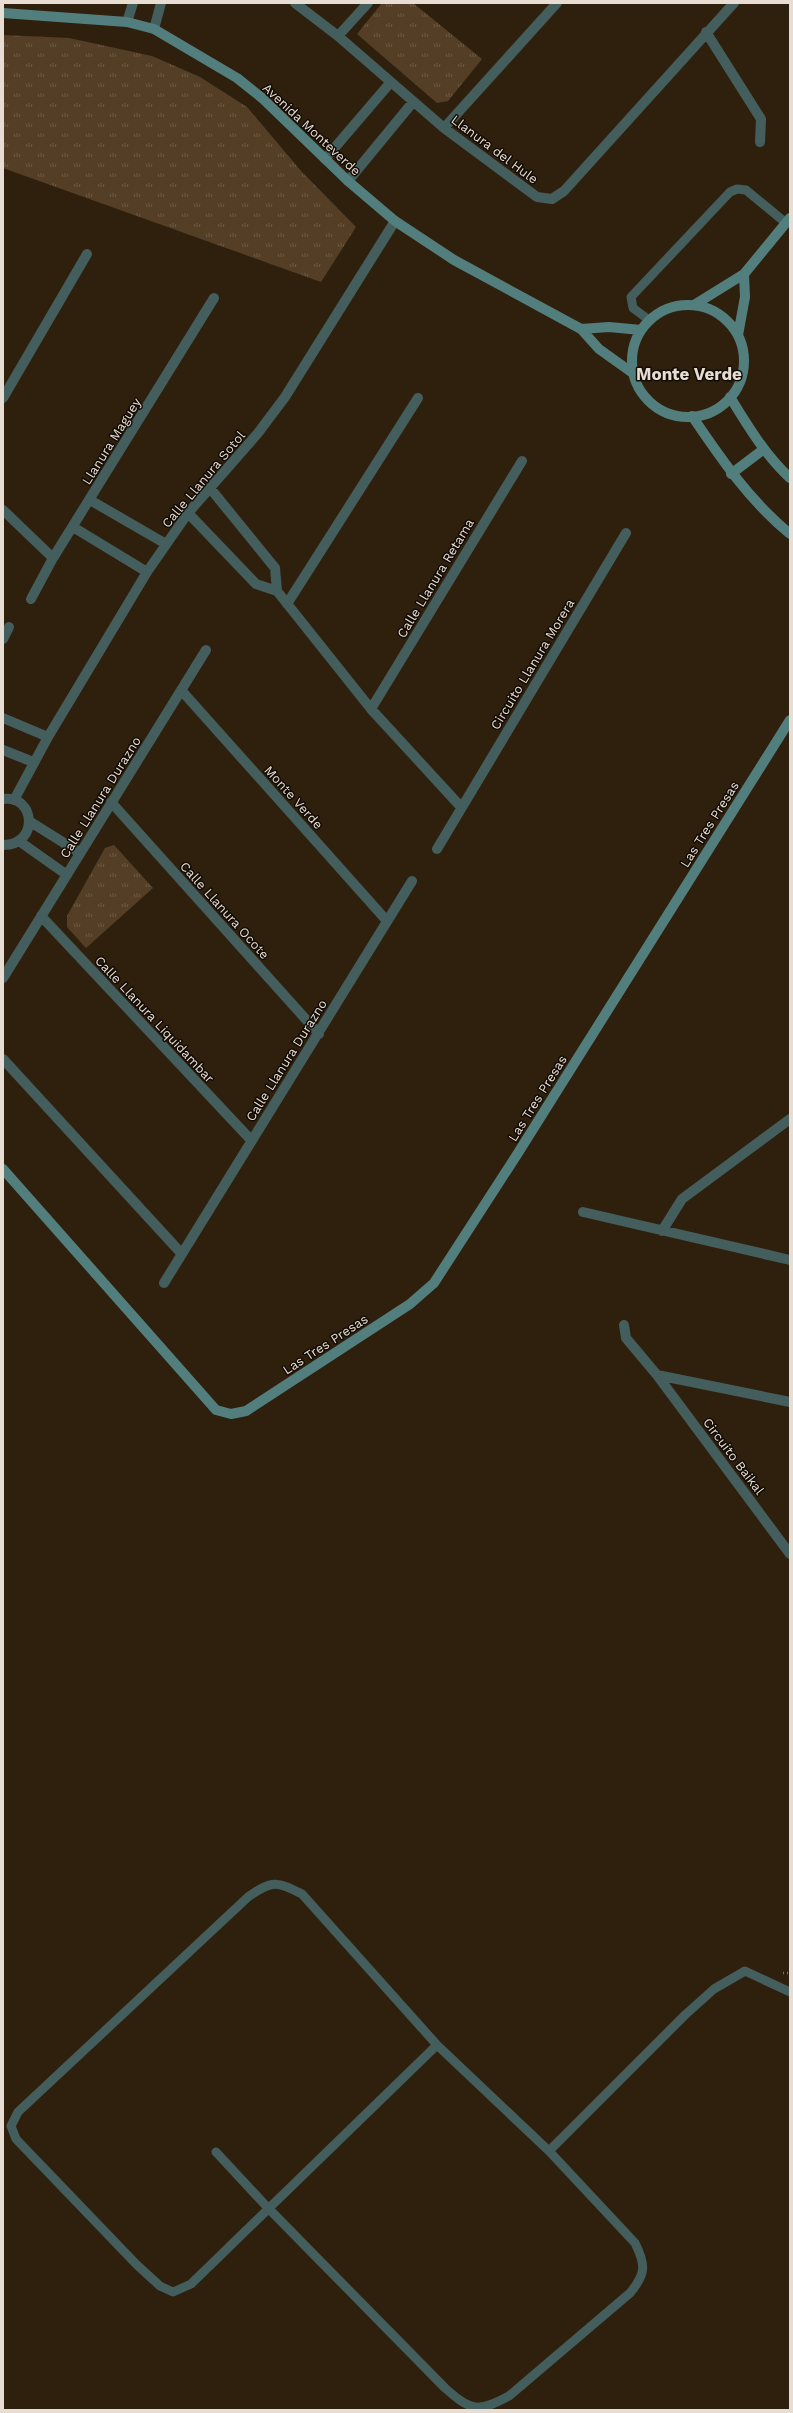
<svg xmlns="http://www.w3.org/2000/svg" width="793" height="2413" font-family="'Work Sans',sans-serif">
<style>
.park{fill:url(#park-tufts)}
.lines{fill:none;stroke-linecap:round;stroke-linejoin:round}
.path{stroke:#7e7162;stroke-width:2.5;stroke-dasharray:1 3;stroke-linecap:butt}
.lane{stroke:#435e5d;stroke-width:9}
.street{stroke:#435e5d;stroke-width:10}
.secondary{stroke:#527e7e;stroke-width:10}
.labels{text-anchor:middle;stroke-width:3;stroke-linejoin:round;paint-order:stroke}
.street-label{font-size:13px;fill:#e7ddd2;stroke:#120b05}
.district-label{font-size:17px;font-weight:bold;fill:#e7ddd2;stroke:#120b05}
</style>
<defs>
<pattern id="park-tufts" width="24" height="20" patternUnits="userSpaceOnUse"><rect width="24" height="20" fill="#543f26"/><path d="M3 7l-1-3M5 7V3M7 7l1-3M15 17l-1-3M17 17v-4M19 17l1-3" fill="none" stroke="#6d5a45"/></pattern>
</defs>
<rect width="100%" height="100%" fill="#2f200e"/>
<!-- park -->
<path class="park" d="M382 3H413L482 59 448 101 437 103 357 34Z
M3 35 69 38 152 56 200 77 247 107 302 172 356 227 321 282 3 168Z
M114 845 153 888 86 948 67 927V916L105 848Z"/>
<g class="lines">
<!-- path -->
<path class="path" d="M783 1973H790"/>
<!-- lane -->
<path class="lane" d="M649 320 633 308 631 297 730 192 737 189 746 190 786 223
M437 2045 191 2284 173 2292 160 2286 137 2265 16 2139 11 2126 18 2112 248 1897C272 1880 277 1881 302 1894L437 2045 549 2151
M216 2152 269 2209 445 2388C471 2411 478 2413 509 2396L630 2293C646 2274 646 2265 635 2243L549 2151 685 2015 714 1989 745 1971 790 1992"/>
<!-- street -->
<path class="street" d="M295 3 338 36 444 128 537 197 552 199 564 191 734 3
M127 22 133 3
M154 29 161 3
M706 32 761 119 760 142
M338 36 368 3
M444 128 557 3
M325 159 390 83
M348 181 413 102
M3 398 87 254
M210 488 275 568 277 591
M90 500 166 544
M3 510 53 558
M188 513 256 584 277 591 371 709 461 807
M73 527 147 572
M31 599 53 558 214 298
M287 604 418 398
M3 639 9 627
M181 690 387 921
M371 709 522 461
M3 718 48 737
M3 750 33 762
M3 799C35 794 40 845 3 845
M14 800 48 737 147 572 188 513 258 433 285 397 395 221
M111 802 319 1034
M29 821 80 853
M19 841 67 875
M437 849 626 533
M41 916 251 1140
M3 978 206 650
M3 1059 181 1253
M583 1212 790 1260
M662 1231 682 1199 790 1119
M164 1283 412 881
M624 1325 626 1338 657 1375 790 1554
M657 1375 790 1402"/>
<!-- secondary -->
<path class="secondary" d="M3 13 127 22 154 29 237 78 262 98 348 181 395 221 454 260 581 329 599 349 634 374
M694 305 744 274 790 218
M632 361a56 56 0 1 1 112 0a56 56 0 1 1-112 0Z
M581 329 609 327 641 330
M738 335 745 297 744 274
M730 397C748 426 765 455 790 478
M692 416C722 460 749 500 790 534
M731 474 764 449
M3 1169 216 1410 231 1414 246 1411 410 1304 434 1283 518 1153 790 720"/>
</g>
<g class="labels">
<!-- street labels -->
<g class="street-label">
<text transform="translate(312 129) rotate(43)" y="5">Avenida Monteverde</text>
<text transform="translate(495 149) rotate(37)" y="5">Llanura del Hule</text>
<text transform="translate(111 441) rotate(-58)" y="5">Llanura Maguey</text>
<text transform="translate(203 479) rotate(-50)" y="5">Calle Llanura Sotol</text>
<text transform="translate(435 578) rotate(-59)" y="5">Calle Llanura Retama</text>
<text transform="translate(532 664) rotate(-59)" y="5">Circuito Llanura Morera</text>
<text transform="translate(100 797) rotate(-58)" y="5">Calle Llanura Durazno</text>
<text transform="translate(294 797) rotate(48)" y="5">Monte Verde</text>
<text transform="translate(709 824) rotate(-58)" y="5">Las Tres Presas</text>
<text transform="translate(225 910) rotate(48)" y="5">Calle Llanura Ocote</text>
<text transform="translate(155 1019) rotate(47)" y="5">Calle Llanura Liquidambar</text>
<text transform="translate(286 1060) rotate(-58)" y="5">Calle Llanura Durazno</text>
<text transform="translate(537 1098) rotate(-58)" y="5">Las Tres Presas</text>
<text transform="translate(325 1344) rotate(-33)" y="5">Las Tres Presas</text>
<text transform="translate(734 1456) rotate(53)" y="5">Circuito Baikal</text>
</g>
<!-- district labels -->
<g class="district-label">
<text x="689" y="380">Monte Verde</text>
</g>
</g>
<!-- border -->
<rect width="793" height="2413" fill="none" stroke="#e7ddd2" stroke-width="8"/>
</svg>
